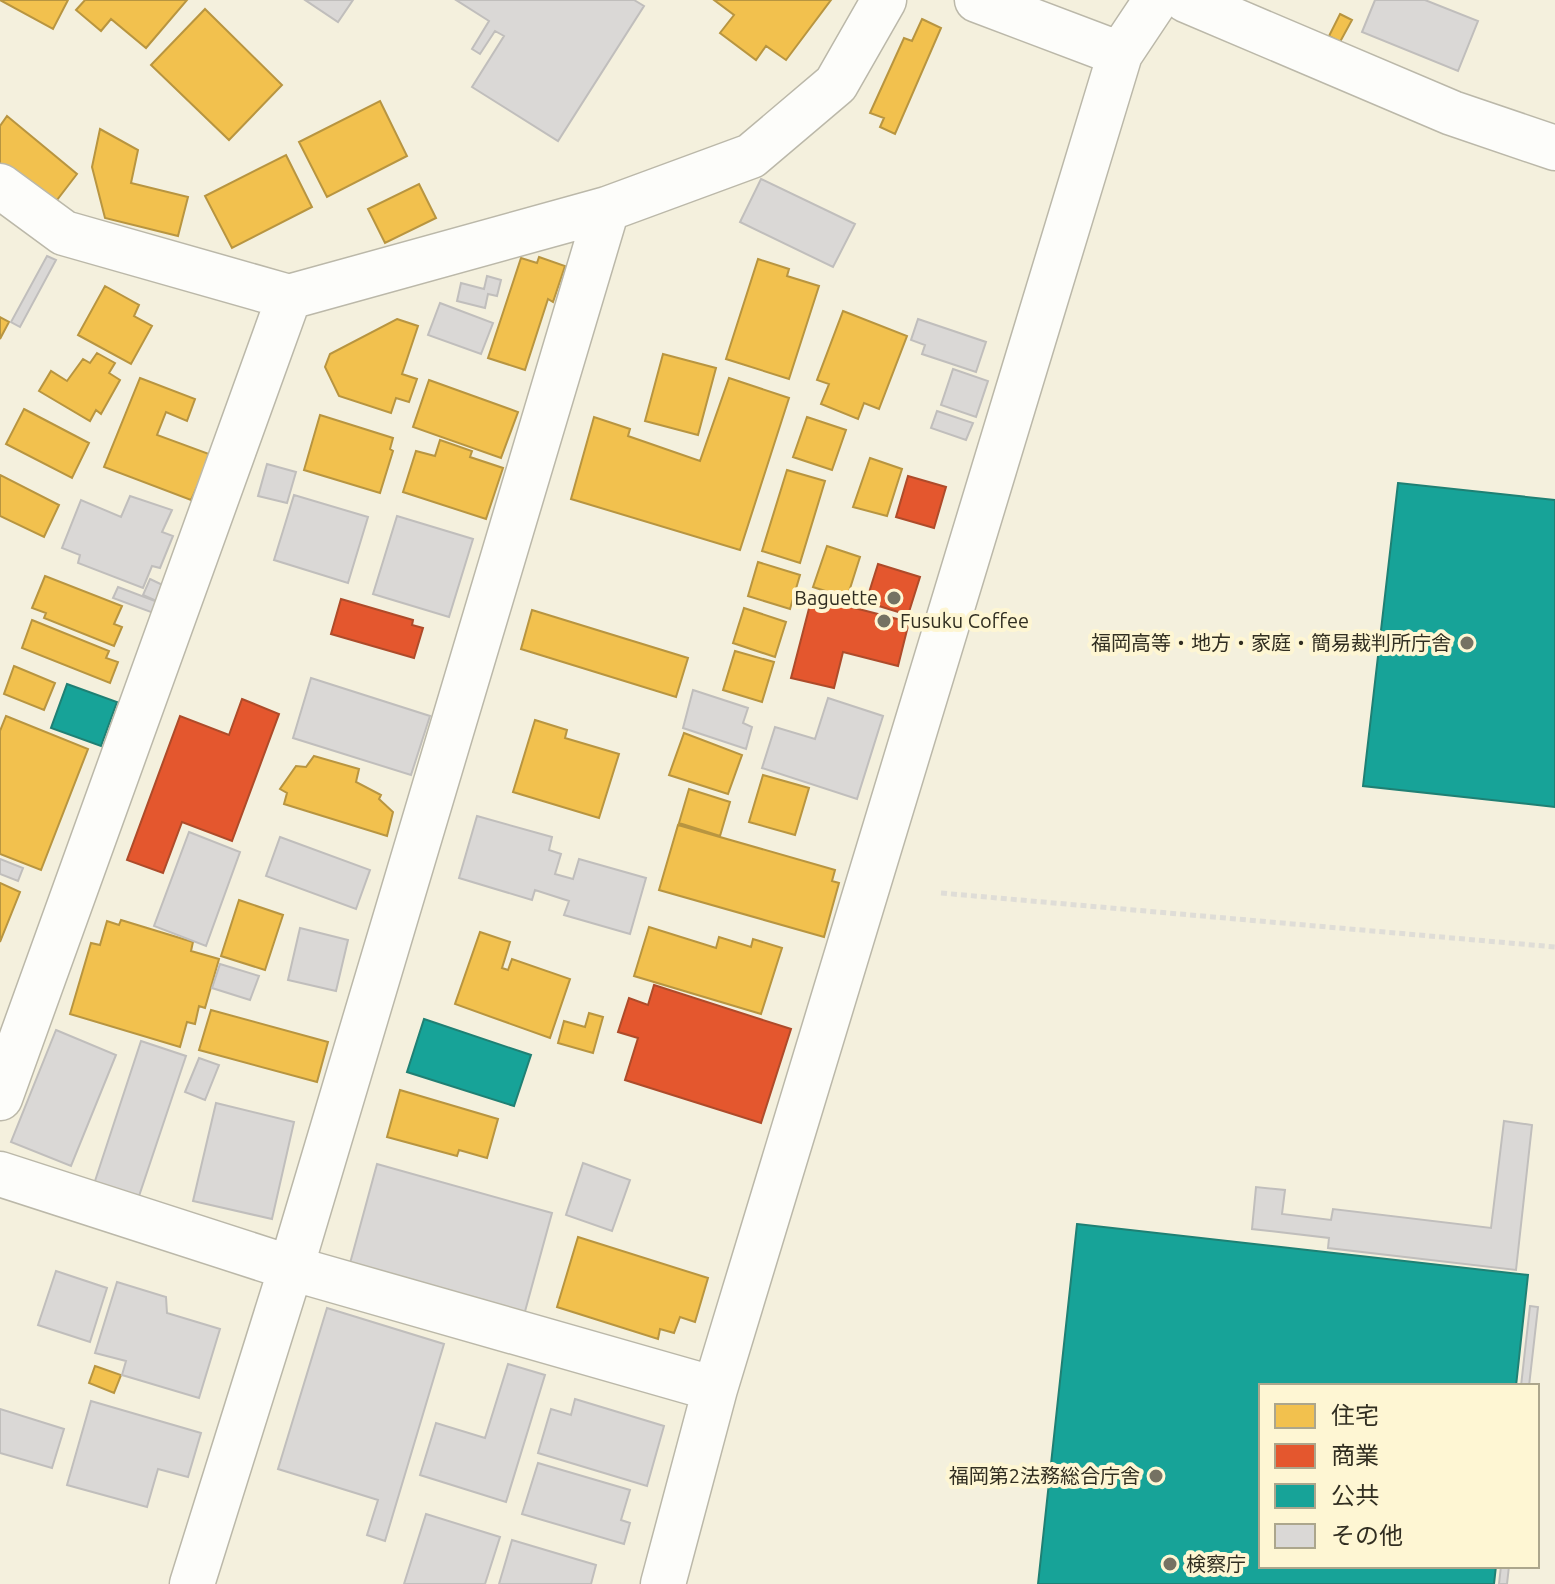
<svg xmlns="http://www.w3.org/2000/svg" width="1555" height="1584" font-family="Ubuntu,'Noto Sans JP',sans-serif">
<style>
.homes{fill:#f2c14e;stroke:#b89540;stroke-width:2}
.shops{fill:#e4572e;stroke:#ae4b2a;stroke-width:2}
.public{fill:#17a398;stroke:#1f8074;stroke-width:2}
.building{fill:#dad8d6;stroke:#c0bebc;stroke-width:2}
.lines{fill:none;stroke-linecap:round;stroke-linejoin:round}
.minor-casing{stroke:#bbb8a9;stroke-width:47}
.path{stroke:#dfddd7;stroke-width:5;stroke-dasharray:6 4;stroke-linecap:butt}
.minor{stroke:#fdfdfa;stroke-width:44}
.poi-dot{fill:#757263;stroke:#fef6d3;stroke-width:3}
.labels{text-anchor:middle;stroke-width:8;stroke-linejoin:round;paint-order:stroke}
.poi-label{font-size:20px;fill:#312e21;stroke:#fef6d3;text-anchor:end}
</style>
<rect width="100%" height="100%" fill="#f4f0dd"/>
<!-- homes -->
<path class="homes" d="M0 0H68L53 29Z
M85 0H187L146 48 111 19 101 31 76 10Z
M714 0H831L786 60 766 46 756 60 720 33 734 15Z
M205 9 282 85 229 140 151 65Z
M1340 14 1352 20 1340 42 1329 36Z
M922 19 941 28 895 134 880 127 884 118 870 113 904 38 912 41Z
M380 101 407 156 327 197 299 142Z
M7 116 77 174 50 209 0 168V126Z
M100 129 138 150 131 183 188 197 178 236 105 218 92 167Z
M286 155 312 207 232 248 205 196Z
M419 184 436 218 385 243 368 209Z
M539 257 565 266 553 302 548 299 525 370 488 358 521 258 537 263Z
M758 259 789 269 787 276 819 286 789 379 726 359Z
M105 286 139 305 134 316 152 326 131 364 78 335Z
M843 311 907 336 879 409 864 403 858 419 821 404 829 384 817 380Z
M0 317 9 322 0 339Z
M397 319 418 326 402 374 417 379 409 402 396 398 391 413 339 396 325 367 330 354Z
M97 353 115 363 109 373 120 380 101 414 96 410 90 421 39 391 51 371 67 381 83 359 90 363Z
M663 354 716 368 698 435 645 421Z
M140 378 195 399 187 421 166 412 157 435 209 454 206 462 208 463 191 500 104 467Z
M729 378 789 398 740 550 571 499 594 417 630 429 628 436 700 461Z
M429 380 518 412 501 458 413 427Z
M24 409 89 443 72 478 6 444Z
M320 415 393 438 390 449 393 451 380 493 304 470Z
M807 417 846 430 832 470 793 457Z
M440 440 472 451 470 457 503 468 486 519 403 492 416 451 435 456Z
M870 458 902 469 887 516 853 507Z
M787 470 825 481 800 563 762 551Z
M0 475 59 505 44 537 0 516Z
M827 546 860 557 847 598 813 587Z
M758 562 800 575 790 609 748 596Z
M45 576 122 606 114 624 122 627 114 646 44 618 46 613 32 608Z
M744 608 786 622 775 657 733 643Z
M532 610 688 658 676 697 521 649Z
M32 620 109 651 106 658 118 662 110 683 22 648Z
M735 651 774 662 762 702 723 690Z
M14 666 55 683 44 710 4 694Z
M6 716 88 749 41 870 0 854V731Z
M535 720 567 730 565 738 619 754 599 818 513 792Z
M684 733 742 755 728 794 669 775Z
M314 756 359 769 356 782 381 795 379 799 393 812 387 836 284 804 287 793 280 789 296 766 306 767Z
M763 775 809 788 795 835 749 822Z
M689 789 730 802 720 836 679 823Z
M678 825 835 870 832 881 839 883 824 937 659 890Z
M0 883 20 892 0 942Z
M239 900 283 915 265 970 221 956Z
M121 920 193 942 191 951 219 959 205 1008 199 1006 195 1024 187 1022 180 1047 70 1014 91 943 100 945 107 921 119 925Z
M649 927 716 948 719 937 751 947 753 939 782 948 761 1014 634 976Z
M480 932 510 942 502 968 508 970 512 959 570 979 550 1038 455 1004Z
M211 1010 328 1042 317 1082 199 1050Z
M589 1013 603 1017 593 1053 558 1043 564 1021 585 1027Z
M400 1090 498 1119 487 1158 459 1150 457 1156 387 1137Z
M578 1237 708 1278 695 1322 680 1317 674 1333 660 1329 658 1339 557 1307Z
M95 1366 121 1375 114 1393 89 1383Z"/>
<!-- shops -->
<path class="shops" d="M908 476 946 487 934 528 896 517Z
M878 564 920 577 908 615 866 602Z
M812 597 909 622 898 666 843 652 834 688 791 678Z
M341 599 413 620 412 625 423 628 414 658 331 634Z
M242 699 279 714 232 841 182 822 163 873 127 860 180 716 229 735Z
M654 985 791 1029 761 1123 625 1080 638 1038 618 1032 629 998 648 1005Z"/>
<!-- public -->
<path class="public" d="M1398 483 1555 500V807L1363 786Z
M67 684 117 702 101 746 51 728Z
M424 1019 531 1055 514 1106 407 1072Z
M1077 1224 1528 1275 1516 1386H1261V1566H1496L1494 1584H1038Z"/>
<!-- building -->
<path class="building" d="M305 0H353L338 22Z
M456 0H634L644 6 558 141 472 87 504 36 495 31 480 54 472 49 489 21Z
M1375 0H1425L1478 21 1458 71 1362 32Z
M761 179 855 224 833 267 740 222Z
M47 256 56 260 20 327 11 322Z
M487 276 501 280 497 296 488 294 485 308 457 301 461 283 484 289Z
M440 303 493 323 481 354 428 335Z
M918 319 986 342 976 372 922 354 925 345 911 340Z
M953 369 988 381 976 417 941 405Z
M937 411 973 423 966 440 931 428Z
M267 464 296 472 287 503 258 496Z
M294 495 368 517 348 583 274 560Z
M130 496 172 510 162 532 173 536 160 568 152 566 143 588 78 563 80 555 62 548 81 500 121 517Z
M397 516 473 539 449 617 373 594Z
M150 579 169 588 163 604 143 595Z
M118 587 163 604 159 615 113 598Z
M311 678 430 716 411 775 293 738Z
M693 690 748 708 743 723 752 727 746 749 683 728Z
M828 698 883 716 857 799 762 768 775 727 815 739Z
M477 816 552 837 549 850 561 854 555 874 573 879 579 859 646 878 630 934 564 915 569 901 535 890 532 900 459 878Z
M189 832 240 852 206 946 154 926Z
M280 837 370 870 356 909 266 876Z
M0 859 23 868 18 881 0 874Z
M300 928 348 940 336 991 288 980Z
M220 964 259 976 250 1000 212 988Z
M56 1030 116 1055 71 1166 11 1142Z
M141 1041 186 1056 137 1202 93 1187Z
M199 1058 219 1065 205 1100 185 1092Z
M216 1103 294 1122 272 1219 193 1201Z
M1504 1121 1532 1125 1516 1270 1328 1248 1329 1238 1252 1229 1256 1187 1285 1190 1282 1214 1331 1220 1333 1209 1491 1228Z
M583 1163 630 1180 612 1231 566 1215Z
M377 1164 552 1213 524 1315 349 1267Z
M56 1271 107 1288 90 1342 38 1325Z
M117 1282 166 1297 167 1313 220 1329 199 1398 122 1375 126 1361 95 1353Z
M1530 1306 1538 1307 1529 1386H1521Z
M327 1308 444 1344 385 1541 367 1535 378 1500 278 1469Z
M508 1364 545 1375 506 1502 420 1475 436 1423 485 1438Z
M575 1399 664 1426 647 1486 538 1453 551 1409 571 1415Z
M91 1401 201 1433 188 1477 158 1469 147 1507 67 1485Z
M0 1409 64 1429 52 1468 0 1453Z
M538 1463 630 1490 621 1520 630 1523 624 1544 522 1514Z
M426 1514 500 1537 485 1584H404Z
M512 1540 596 1565 591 1584H499Z
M1501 1566H1509L1507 1584H1499Z"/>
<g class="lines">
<!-- minor casing -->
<g class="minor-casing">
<path id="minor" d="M977 0 1120 54
M1186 0 1452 113 1555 148
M0 186 64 233 289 297 607 209 751 156 836 84 884 0
M0 1098 289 297
M0 1174 291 1268 715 1389
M192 1584 291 1268 607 209
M663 1584 715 1389 1120 54 1156 0"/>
</g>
<!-- path -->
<path class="path" d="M941 893 1555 947"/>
<!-- minor -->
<use href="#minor" class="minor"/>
</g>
<!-- markers -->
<g class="poi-dot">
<circle cx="894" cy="598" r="8"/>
<circle cx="884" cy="621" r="8"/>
<circle cx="1467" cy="643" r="8"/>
<circle cx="1156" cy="1476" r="8"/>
<circle cx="1170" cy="1564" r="8"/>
</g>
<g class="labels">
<!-- poi labels -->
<g class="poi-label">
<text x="878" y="605">Baguette</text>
<text x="900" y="628" text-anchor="start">Fusuku Coffee</text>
<text x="1451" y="650">福岡高等・地方・家庭・簡易裁判所庁舎</text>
<text x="1140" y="1483">福岡第2法務総合庁舎</text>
<text x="1186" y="1571" text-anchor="start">検察庁</text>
</g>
</g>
<!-- legend -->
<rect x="1259" y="1384" width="280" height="184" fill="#fef6d3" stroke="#aca68c" stroke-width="2"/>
<rect x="1275" y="1404" width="40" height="24" fill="#f2c14e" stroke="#aca68c" stroke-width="2"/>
<text x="1331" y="1424" font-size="24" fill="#312e21">住宅</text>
<rect x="1275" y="1444" width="40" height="24" fill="#e4572e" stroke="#aca68c" stroke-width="2"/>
<text x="1331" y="1464" font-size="24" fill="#312e21">商業</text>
<rect x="1275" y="1484" width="40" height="24" fill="#17a398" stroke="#aca68c" stroke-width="2"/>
<text x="1331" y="1504" font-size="24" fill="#312e21">公共</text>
<rect x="1275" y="1524" width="40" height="24" fill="#dad8d6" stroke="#aca68c" stroke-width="2"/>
<text x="1331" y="1544" font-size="24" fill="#312e21">その他</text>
</svg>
